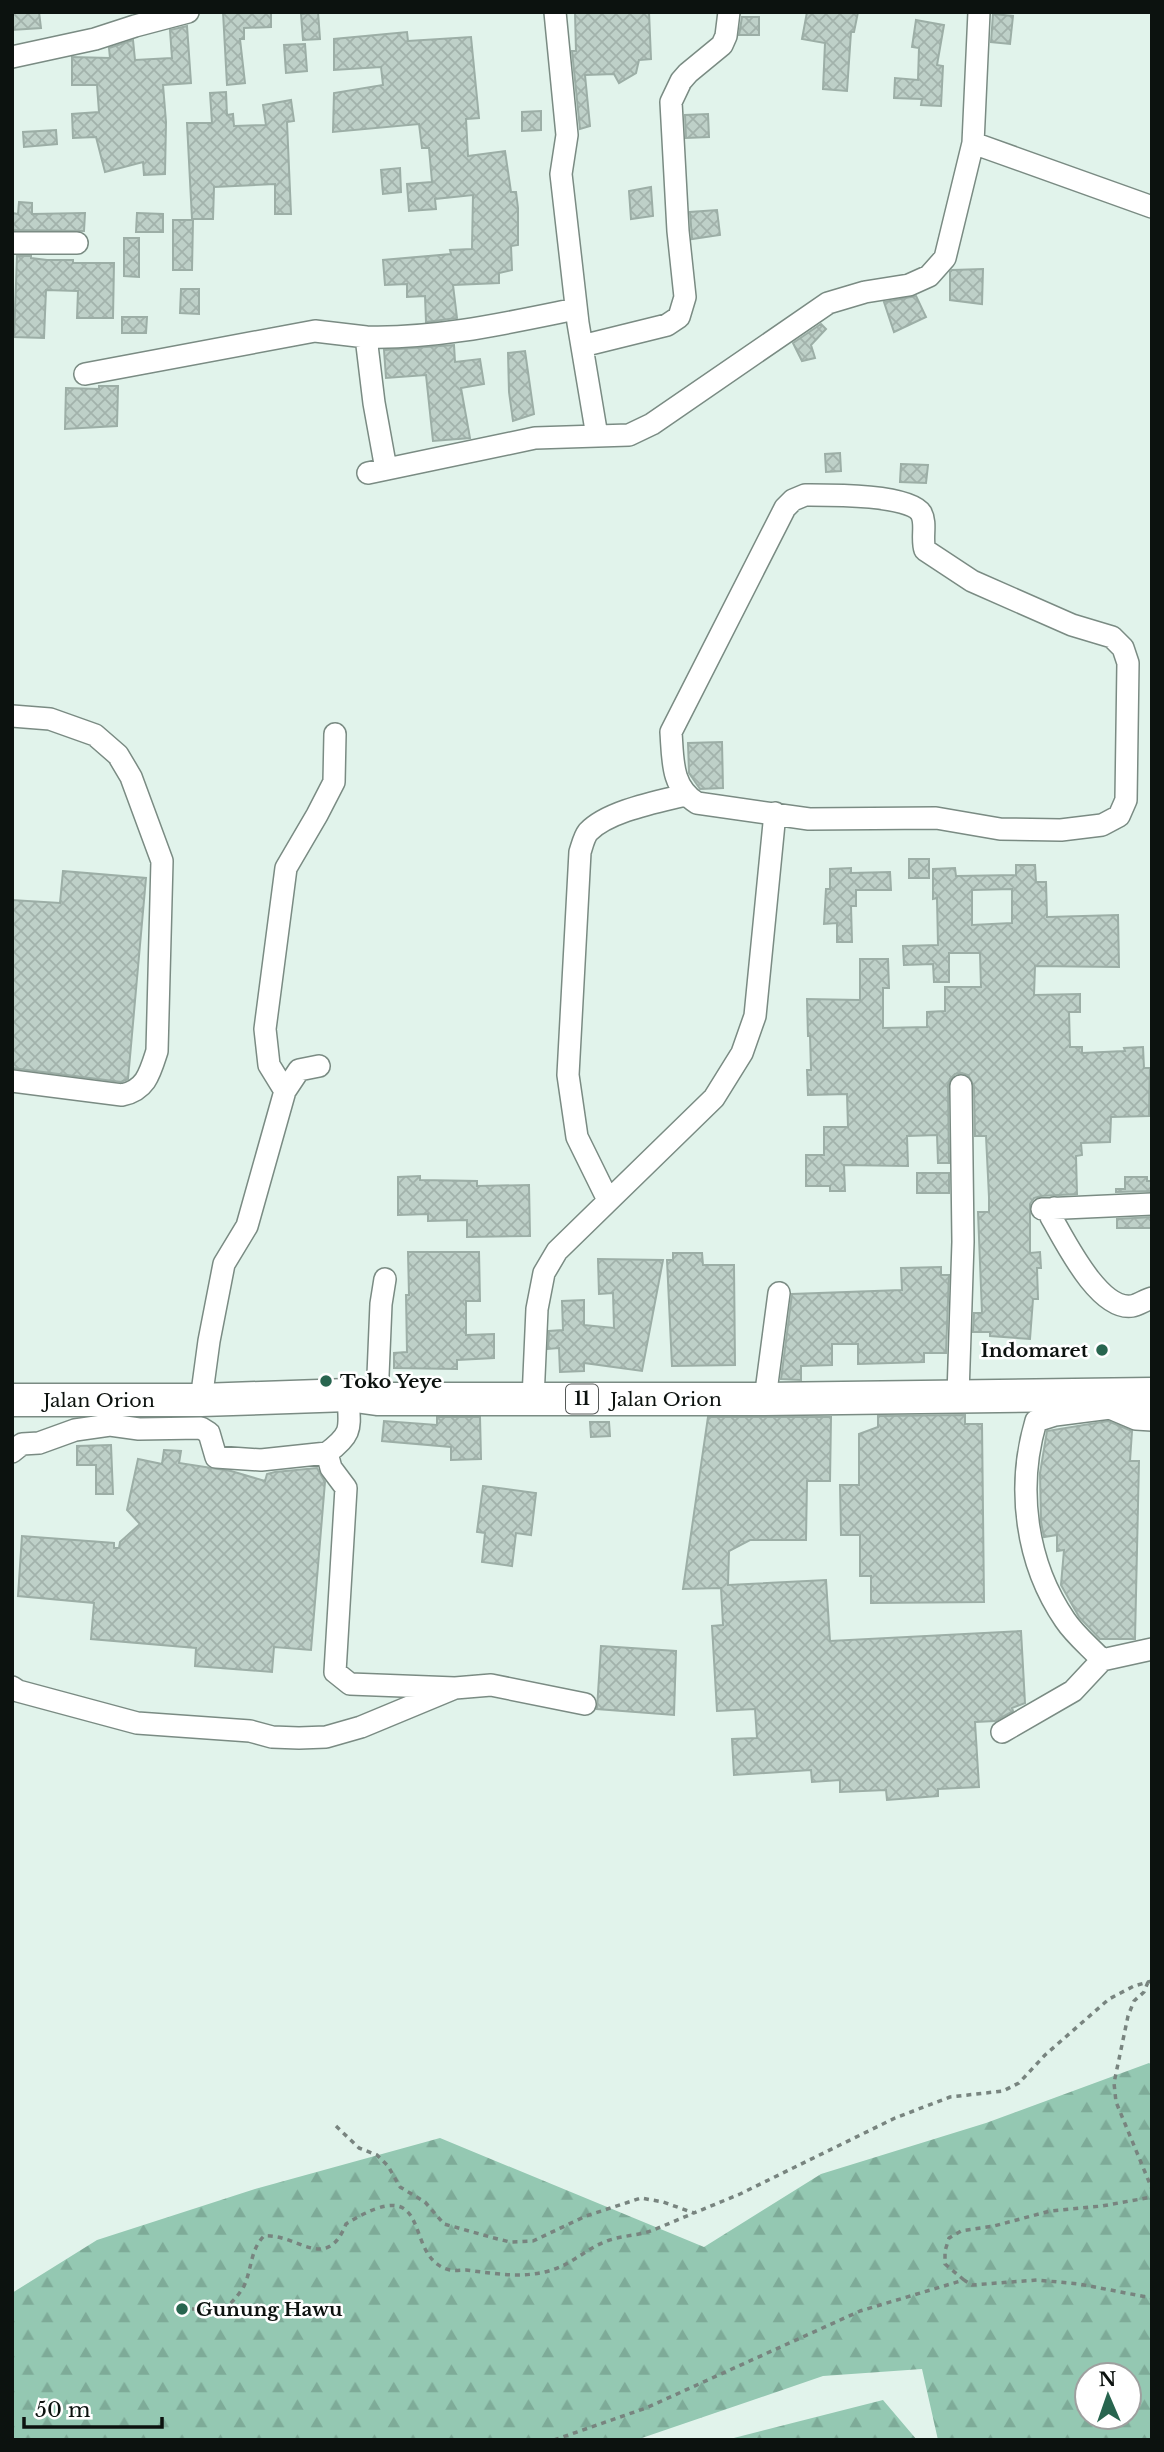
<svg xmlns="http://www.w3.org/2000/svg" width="1164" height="2452" font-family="'Libre Baskerville',serif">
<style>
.forest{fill:url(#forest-firs);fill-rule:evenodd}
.building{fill:url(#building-cross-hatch);stroke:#9caea6;stroke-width:2;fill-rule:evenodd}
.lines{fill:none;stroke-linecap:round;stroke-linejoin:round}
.minor-casing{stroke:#7a8b83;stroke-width:24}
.highway-casing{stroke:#7a8b83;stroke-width:35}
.path{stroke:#78847f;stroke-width:3.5;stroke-dasharray:5 5;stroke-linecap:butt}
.minor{stroke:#fff;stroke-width:21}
.highway{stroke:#fff;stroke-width:32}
.poi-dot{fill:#28654f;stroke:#fff;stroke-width:2.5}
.labels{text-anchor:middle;stroke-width:5;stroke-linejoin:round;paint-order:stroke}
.shield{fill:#fff;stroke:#555957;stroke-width:2}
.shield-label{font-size:18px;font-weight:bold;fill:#0c120f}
.poi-label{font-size:19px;font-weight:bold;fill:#0c120f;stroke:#fff;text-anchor:start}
.street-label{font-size:19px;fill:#0c120f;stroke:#fff}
</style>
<defs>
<pattern id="forest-firs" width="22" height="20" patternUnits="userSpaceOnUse" patternTransform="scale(1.75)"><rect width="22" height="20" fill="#94c8b2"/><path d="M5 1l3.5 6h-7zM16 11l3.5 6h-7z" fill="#7eab98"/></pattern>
<pattern id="building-cross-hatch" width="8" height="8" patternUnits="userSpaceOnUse" patternTransform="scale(1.75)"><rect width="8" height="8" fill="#bed0c8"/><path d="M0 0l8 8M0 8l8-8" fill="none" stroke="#a2b2ab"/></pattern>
</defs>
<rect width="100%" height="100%" fill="#e1f3eb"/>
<!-- forest -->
<path class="forest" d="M1149 2063 1152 2065V2440H938L922 2369 823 2376 636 2440H12V2293L97 2240 255 2189 440 2138 704 2247 821 2174 986 2123ZM1087 2375H1129V2417H1087Z
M883 2400 917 2440H726Z"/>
<!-- building -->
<path class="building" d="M12 12H39L41 28 12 30Z
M223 12H271V27L244 28V39H240L245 83 227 85Z
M318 12 320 39 303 40 301 14Z
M575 12H649L651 59 639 60 636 73 619 83 614 74 585 75 590 126 580 129 572 51H576Z
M807 12H858L854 32H851L847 91 823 89 825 43 802 39Z
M993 14 1013 16 1010 44 991 42Z
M742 17H759V35H739Z
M916 20 944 25 937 65 943 66 941 106 921 105 922 99 894 98 895 78 918 80 919 48 912 47Z
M187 26 191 83 163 85 166 122 165 174 144 175 143 162 105 172 96 137 73 138 72 114 99 112 97 85H72V57L110 58 109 48 133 40 135 60 172 58 170 30Z
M407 32 408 41 471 37 479 118 466 119 468 156 505 151 511 192H516L518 208V245L511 246 512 270 499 273V283L453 285 457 318 426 322 425 296 407 297V284L385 285 383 260 451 254 450 250 472 249 473 195 435 199 436 209 409 211 407 184 432 182 429 148H422L419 124 333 132 334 93 383 85 381 67 334 70V39Z
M305 44 307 71 286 73 284 45Z
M226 92 227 115 233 114 234 126 266 125 263 105 291 100 294 121 287 122 291 214H275V184L214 187 213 219H192L187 123H212L210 93Z
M541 111V130L522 131V112Z
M708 114 709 137 686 138 685 115Z
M56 130 57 144 24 147 23 132Z
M400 168 401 192 383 194 381 170Z
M651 187 653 216 631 219 629 191Z
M19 202 32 203V214L85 213 84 231 12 230V213L18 214Z
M717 210 720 235 692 239 690 212Z
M137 213 163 214V232H136Z
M173 220H193L192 270H173Z
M124 238H139V277L124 276Z
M17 256H31V258L47 260H73V263H114L113 318H77L78 291 46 290 44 338 14 337Z
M983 269 982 304 950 300V272L952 270Z
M181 289H199V314L180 313Z
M916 296 926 317 894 332 884 302Z
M122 317H147L146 333H122Z
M821 324 826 329 811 345 815 358 802 361 793 343Z
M454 345 455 362 480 359 484 384 461 388 470 438 433 441 426 375 386 378 384 350Z
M525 351 534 414 513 421 509 392 508 353Z
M99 386H118L117 426 65 429 66 388 99 389Z
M840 453 841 471 826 472 825 454Z
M901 464 928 465 926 483 900 482Z
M722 742 723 788 700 789 689 773 688 743Z
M909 859H929V878H909Z
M1016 865H1035L1036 882H1046L1047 917 1118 915 1119 967 1035 966 1034 995 1080 994V1012H1069L1070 1047H1082V1053L1125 1051 1124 1048 1143 1047 1144 1068H1150L1149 1116 1111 1117 1110 1142 1081 1143 1082 1155 1076 1156 1077 1194 1041 1196 1034 1198 1030 1204V1253L1040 1252 1041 1268H1037L1038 1299H1033L1030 1339 990 1336V1332H973L974 1313H982L978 1212H989V1197L986 1136H975L974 1086 968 1075 962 1073 955 1074 950 1079 948 1085 949 1163H938L937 1135 907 1136 908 1166 844 1165 845 1191H830V1186H806V1155H824V1127H848L847 1094 808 1095 807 1070H811L810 1036H808L807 999 860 1000V959H888L889 988H883V1028L927 1027V1012L945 1011V987H981L980 953H949V982H934L933 964 904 965 903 946 938 945 937 898 933 899V869L955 868 956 876 1016 875ZM1012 889V923L972 925V890Z
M851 868V873L890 872 891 890H856V906H851L852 942H837V923L824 924 826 889H830V869Z
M63 871 146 878 128 1079 121 1082 12 1068V900L60 903Z
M917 1173H949V1193H917Z
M420 1176V1180L477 1181V1186L529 1185 530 1236 467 1237V1220L428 1221V1214L398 1215V1177Z
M1125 1177H1147V1181H1152V1191L1116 1192V1189H1125Z
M1152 1217V1228H1117V1219Z
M408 1252H479L480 1301H466V1335L494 1334V1358L457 1360V1369L394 1368V1353L407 1352 406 1295H409Z
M673 1253H702L703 1265H734L735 1365 672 1366 667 1260H673Z
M598 1259 663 1260 642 1371 584 1363V1371L560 1372 559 1348 548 1349 549 1331 563 1330 562 1301 584 1300V1325L614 1328 613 1293 599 1294Z
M941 1267V1275H949L946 1353H924V1362L858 1364V1344H832V1365L801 1366V1380L781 1379 792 1294 902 1290 901 1268Z
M965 1415V1424H982L984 1602 871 1603V1576H860V1535H841L840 1485H859V1434L878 1427V1416Z
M437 1417H480L481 1459 451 1460V1447L382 1441 384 1421 437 1425Z
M708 1417H831L830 1481H807L806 1540H750L729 1551 728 1585 826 1580 830 1641 1021 1631 1025 1703 1012 1708 1013 1711 995 1721 975 1722 979 1787 938 1789V1796L887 1800 886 1790 840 1792V1780L812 1782 811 1770 734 1775 732 1739 757 1738 755 1709 717 1711 712 1626 723 1625 721 1588 683 1589Z
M1108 1421 1132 1431 1130 1461H1139L1135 1639H1100L1079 1617 1061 1585 1064 1550 1057 1551V1535L1044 1537 1041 1522 1040 1473 1047 1431Z
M590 1422H609L610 1436 591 1437Z
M111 1445 113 1494H96V1465H77V1446Z
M164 1450 181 1451 179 1463 231 1471 265 1481 267 1474 275 1472 317 1468 325 1482 311 1650 274 1647 272 1672 195 1666 196 1648 91 1639 94 1603 18 1596 22 1536 114 1543V1548H119L120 1542 140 1524 127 1510 138 1459 162 1464Z
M483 1486 536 1493 531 1535 516 1533 512 1566 482 1562 485 1533 477 1532Z
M601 1646 676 1651 674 1715 597 1709Z"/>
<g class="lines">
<!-- minor casing -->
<g class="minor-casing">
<path id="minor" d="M555 12 567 135 561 174 578 323 597 436
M12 57 95 39 135 26 188 12
M973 143 1152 207
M12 243H77
M366 337C437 339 507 323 576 309
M582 346 667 325 679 317 685 297 678 231 671 102 681 81 688 73 722 45 726 36 729 12
M85 374 315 331 366 337 374 403 386 469
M368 473 535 438 629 435 652 424 828 303 865 292 909 285 929 276 945 258 973 143 979 12
M805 495C827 495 909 494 921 513 927 523 921 539 925 550L972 581 1072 625 1112 637 1123 648 1128 663 1126 800 1119 816 1102 825 1061 830 1000 829 936 818 809 819 697 803C671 787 673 760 671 732L785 508 793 500Z
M12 716 50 719 95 735 118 755 131 777 162 861 157 1051C150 1073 146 1090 122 1095L12 1081
M285 1091 299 1070 319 1066
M608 1200 577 1137 568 1075 580 852C582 846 584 837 588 832 608 811 657 802 685 795
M1054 1208 1050 1214 1051 1217C1065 1241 1099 1311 1132 1306 1138 1305 1145 1300 1152 1298
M1042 1209 1152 1204
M958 1395 963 1242 961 1086
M377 1399 381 1304 385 1279
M533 1399 537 1309 544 1273 557 1251 714 1098 742 1053 755 1016 775 813
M765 1399 779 1293
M201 1400 209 1341 224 1264 247 1226 285 1091 269 1065 265 1029 286 868 317 815 334 782 335 734
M1110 1408 1136 1419 1152 1420
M12 1452 22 1444 39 1443 75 1430 110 1425 139 1429 201 1428 209 1433 216 1457 261 1460 327 1453
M1102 1660C1090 1647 1075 1635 1065 1620 1026 1563 1016 1488 1036 1421L1055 1415 1110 1408 1114 1403
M12 1687 18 1691 137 1723 250 1731 272 1737 299 1738 326 1737 361 1727 455 1688 350 1684 335 1672 346 1488 331 1468 327 1453C355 1432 349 1427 348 1395
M455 1688 491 1685 585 1704
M1002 1732 1073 1691 1102 1660 1152 1649"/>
</g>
<!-- highway casing -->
<g class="highway-casing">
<path id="highway" d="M12 1400H201L348 1395 377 1399H765L1152 1394"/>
</g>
<!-- path -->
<path class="path" d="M1148 1982 1144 1992 1134 2001 1128 2016 1114 2083 1116 2102 1152 2189
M336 2126 359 2148 377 2155 388 2166 400 2187 425 2202 444 2224 494 2238 510 2242 533 2241 586 2216 641 2198 663 2202 694 2213 740 2194 895 2118 950 2097 1003 2091 1019 2083 1045 2055 1109 1999 1134 1986 1152 1981
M964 2280 945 2264V2251L949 2238 961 2231 994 2226 1050 2211 1102 2206 1152 2197
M182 2309H214L229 2305C235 2299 240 2293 244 2286 252 2269 250 2250 264 2236 297 2233 326 2274 346 2224 438 2167 400 2258 450 2270 455 2271 461 2270 466 2270 499 2274 529 2280 560 2267 576 2260 590 2247 607 2241 622 2235 639 2236 653 2230 666 2225 679 2219 692 2214
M554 2440 646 2408 860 2311 964 2280 972 2285 1037 2280 1079 2284 1152 2298"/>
<!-- minor -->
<use href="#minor" class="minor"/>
<!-- highway -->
<use href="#highway" class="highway"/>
</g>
<!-- markers -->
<g class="poi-dot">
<circle cx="1102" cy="1350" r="7"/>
<circle cx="326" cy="1381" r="7"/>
<circle cx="182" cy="2309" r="7"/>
</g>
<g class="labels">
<!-- shield labels -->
<rect class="shield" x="566" y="1384.5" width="32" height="29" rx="5"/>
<g class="shield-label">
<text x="582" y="1405">11</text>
</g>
<!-- poi labels -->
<g class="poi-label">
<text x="1088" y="1357" text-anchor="end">Indomaret</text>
<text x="340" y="1388">Toko Yeye</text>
<text x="196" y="2316">Gunung Hawu</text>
</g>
<!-- street labels -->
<g class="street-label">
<text x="666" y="1406">Jalan Orion</text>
<text x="99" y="1407">Jalan Orion</text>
</g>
</g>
<!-- border -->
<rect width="1164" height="2452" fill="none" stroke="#0c120f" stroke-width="28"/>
<!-- north arrow -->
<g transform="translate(1108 2396) rotate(358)"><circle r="33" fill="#ffffff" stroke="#9ea09f" stroke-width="2"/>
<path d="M0-5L12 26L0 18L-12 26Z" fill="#28654f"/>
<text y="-10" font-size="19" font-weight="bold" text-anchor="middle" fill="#0c120f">N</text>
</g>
<!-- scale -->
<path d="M24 2417v10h138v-10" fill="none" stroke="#0c120f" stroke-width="3.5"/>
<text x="35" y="2417" font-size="21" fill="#0c120f" stroke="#ffffff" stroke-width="5" paint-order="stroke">50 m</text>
</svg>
